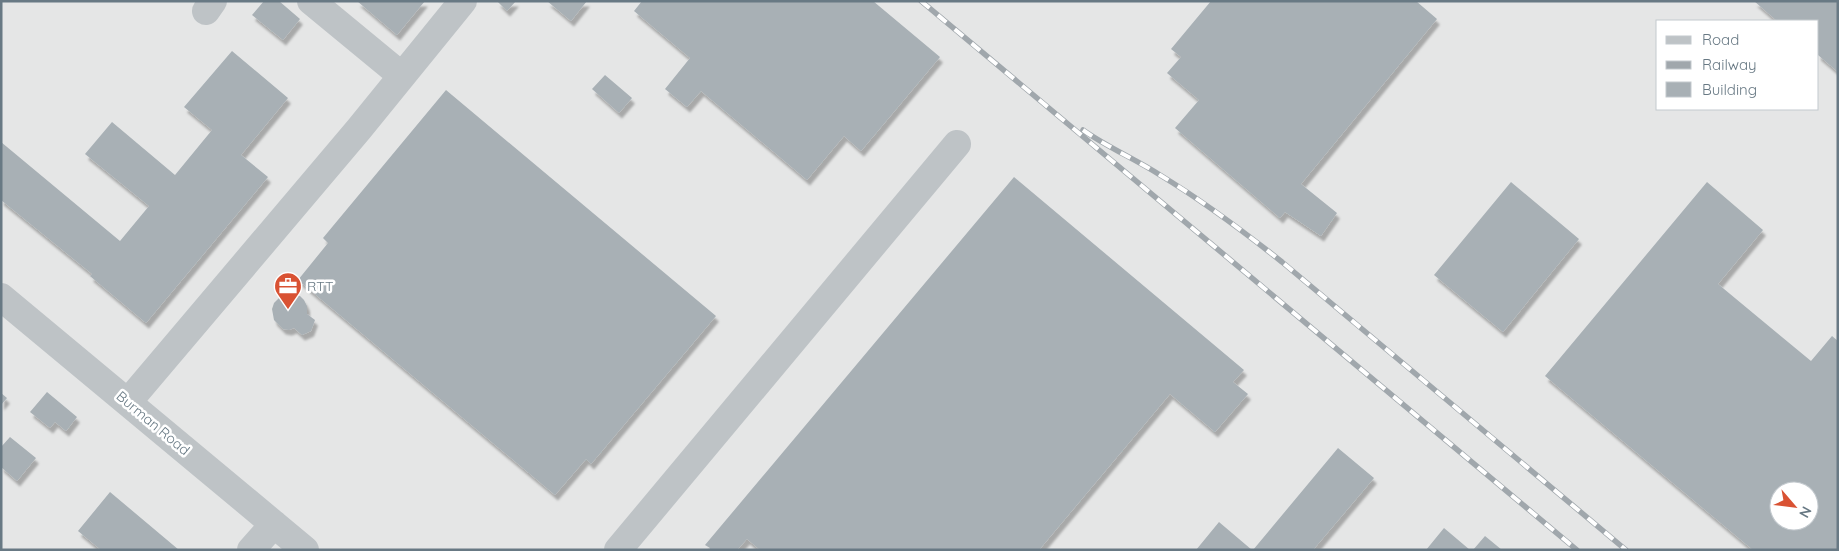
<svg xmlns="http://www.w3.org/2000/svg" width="1839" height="551" font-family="Quicksand,sans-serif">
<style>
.built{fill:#e5e6e6;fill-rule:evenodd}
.building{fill:#a8b0b5;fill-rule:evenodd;filter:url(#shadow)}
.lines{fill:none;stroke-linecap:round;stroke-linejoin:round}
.minor{stroke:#bec3c6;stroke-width:28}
.rail-casing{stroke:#a0a7ac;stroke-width:5.5}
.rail{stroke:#fff;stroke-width:4;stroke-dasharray:11;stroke-linecap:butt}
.labels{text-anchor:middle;stroke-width:5;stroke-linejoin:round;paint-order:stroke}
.poi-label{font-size:14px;fill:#687984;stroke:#fff;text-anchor:start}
.street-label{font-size:14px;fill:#687984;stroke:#fff}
</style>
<defs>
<filter id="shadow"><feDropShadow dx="3" dy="5.5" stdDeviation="1" flood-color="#0004"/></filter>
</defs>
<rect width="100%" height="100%" fill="#f7f7f5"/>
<!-- built -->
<path class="built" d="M1 1H1838V550H1ZM1658 21H1818V109H1658ZM1779 491H1809V521H1779Z"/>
<!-- building -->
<path class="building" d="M264 1H279L300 19 283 40 252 15Z
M357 1H425L397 35Z
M497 1H516L507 11Z
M547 1H587L571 21Z
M642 1H873L940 57 861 151 844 136 807 180 701 91 687 107 665 89 690 58 634 11Z
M1211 1H1416L1437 19 1301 184 1337 213 1321 236 1285 212 1280 218 1175 128 1199 100 1167 73 1181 57 1171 49Z
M1754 1H1838V72L1818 55V21H1777Z
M232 51 288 98 241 155 268 177 146 323 90 276 92 274 1 200V142L120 241 149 206 85 154 112 122 175 175 212 130 184 107Z
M605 75 632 98 619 113 592 89Z
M446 90 716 316 591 464 586 459 555 495 298 280 328 243 323 238Z
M1014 177 1244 370 1233 382 1248 394 1215 432 1170 394 1039 550H760L747 539 737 550H709L710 548 705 545Z
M1511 182 1579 239 1503 332 1434 275Z
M1707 182 1763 230 1718 284 1811 361 1832 336 1838 341V550H1753L1545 376ZM1779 491H1809V521H1779Z
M288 293 300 296 304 300 307 306V314L315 320 311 331 302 335 294 328 289 330 283 329 274 320 272 309 274 303 282 295Z
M47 392 77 417 66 431 55 422 50 428 30 412Z
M1 393 7 398 1 405Z
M10 437 36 458 17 481 1 467V447Z
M1338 448 1374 478 1313 550H1253Z
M110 492 179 550H101L78 531Z
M1219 522 1252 550H1196Z
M1444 528 1470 550H1426Z
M1485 536 1502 550H1473Z"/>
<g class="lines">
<!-- minor -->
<path class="minor" d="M311 1 402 76
M206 11 213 1
M1 297 305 550
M128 402 359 129 463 1
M251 550 274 524
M618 550 957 144"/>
<!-- rail casing -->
<g class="rail-casing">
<path id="rail" d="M921 1 1577 550
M1083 130C1107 147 1135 159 1160 175 1203 201 1243 231 1282 262L1626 550"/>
</g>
<!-- rail -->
<use href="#rail" class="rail"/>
</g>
<!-- icons -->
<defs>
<g id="office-pin" transform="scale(1.4375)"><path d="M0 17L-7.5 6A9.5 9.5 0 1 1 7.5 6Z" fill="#d95233" stroke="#fff"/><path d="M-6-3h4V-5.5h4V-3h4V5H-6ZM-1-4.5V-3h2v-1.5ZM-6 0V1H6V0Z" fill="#fff"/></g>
</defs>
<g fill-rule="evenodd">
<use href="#office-pin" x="288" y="286"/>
</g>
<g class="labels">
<!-- poi labels -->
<g class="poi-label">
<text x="307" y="291">RTT</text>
</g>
<!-- street labels -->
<g class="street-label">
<text transform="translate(153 423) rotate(40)" y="5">Burman Road</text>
</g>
</g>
<!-- border -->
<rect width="1839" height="551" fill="none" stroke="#687984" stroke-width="5"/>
<!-- legend -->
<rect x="1656" y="20" width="162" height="90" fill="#ffffff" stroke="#c3c9ce"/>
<rect x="1666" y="36" width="25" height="8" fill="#bec3c6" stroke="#c3c9ce"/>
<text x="1702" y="45" font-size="15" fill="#687984">Road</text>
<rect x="1666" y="61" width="25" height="8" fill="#a0a7ac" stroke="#c3c9ce"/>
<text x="1702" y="70" font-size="15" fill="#687984">Railway</text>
<rect x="1666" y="82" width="25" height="15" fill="#a8b0b5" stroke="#c3c9ce"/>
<text x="1702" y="95" font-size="15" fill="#687984">Building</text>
<!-- north arrow -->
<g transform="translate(1794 506) rotate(118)"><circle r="24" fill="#ffffff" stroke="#c3c9ce"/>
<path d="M0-4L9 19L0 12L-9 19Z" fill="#d95233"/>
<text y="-8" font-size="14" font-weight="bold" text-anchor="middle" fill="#687984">N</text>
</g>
</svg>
